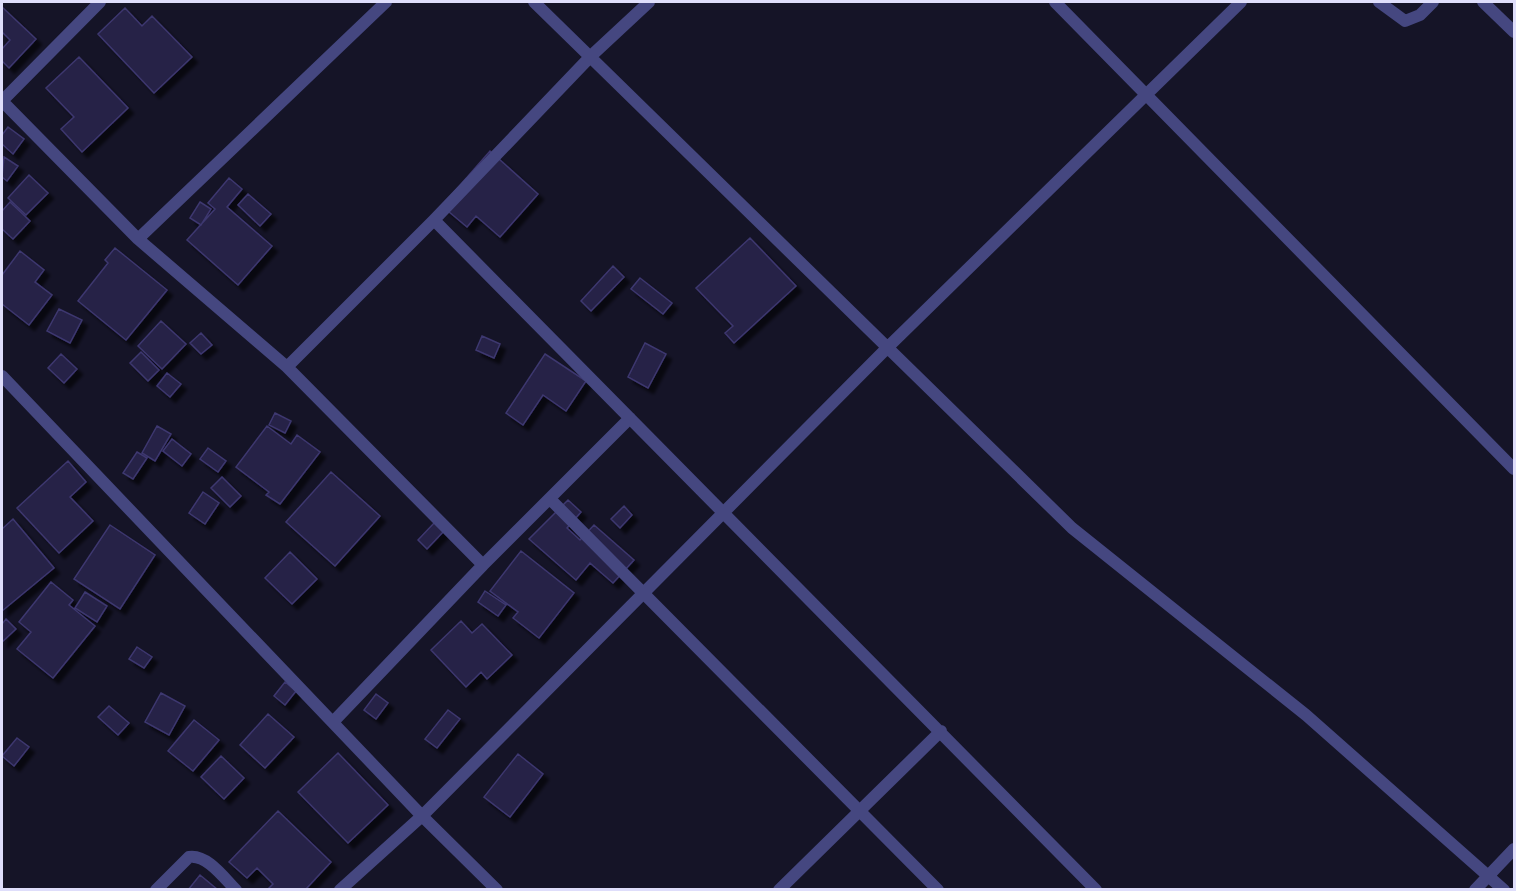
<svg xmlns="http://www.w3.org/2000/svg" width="1516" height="891" font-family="'Space Grotesk',sans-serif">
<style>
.building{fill:#262246;stroke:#3d376f;stroke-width:1.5;filter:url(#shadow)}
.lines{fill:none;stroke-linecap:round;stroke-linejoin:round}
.minor{stroke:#454780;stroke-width:12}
</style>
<defs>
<filter id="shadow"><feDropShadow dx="5.5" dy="5.5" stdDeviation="1.5" flood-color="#0009"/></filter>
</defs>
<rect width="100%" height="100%" fill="#151427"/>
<!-- building -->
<path class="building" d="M2 7 36 39 9 68 2 61V49L10 40 2 32Z
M125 8 142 26 152 16 192 57 154 93 98 34Z
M79 57 128 108 82 152 61 129 74 117 46 88Z
M8 127 24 139 13 154 2 144V135Z
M490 151 538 194 500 237 476 216 467 227 442 206Z
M4 157 18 166 7 181 2 177Z
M29 175 48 193 26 215 8 198Z
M229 178 242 189 227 207 272 246 238 285 187 240 215 209 208 203Z
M248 194 271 214 260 226 238 205Z
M10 202 30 221 13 239 2 229V211Z
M200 202 211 209 201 225 190 218Z
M750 238 796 286 734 343 725 333 733 326 696 288Z
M115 248 167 290 126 340 78 301 108 263 105 260Z
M20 251 44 270 35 282 52 295 29 325 2 304V275Z
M613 266 624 277 591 311 581 301Z
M640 278 672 303 663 314 631 289Z
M59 309 82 320 70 343 47 331Z
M161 321 186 344 162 369 138 346Z
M201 333 212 345 201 354 190 343Z
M482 336 500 344 494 358 476 350Z
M645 343 666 354 648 388 628 377Z
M141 352 159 370 148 381 130 363Z
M61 354 77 369 64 383 48 368Z
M545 354 586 381 566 411 543 395 523 425 506 413Z
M167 373 181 384 170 397 157 386Z
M275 413 291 421 285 433 269 425Z
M157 426 171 434 155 461 142 453Z
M267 426 291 444 297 435 320 452 280 504 266 495 269 492 236 467Z
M172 439 191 454 182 466 163 451Z
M208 448 226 461 218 472 200 459Z
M137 452 147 458 133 479 123 473Z
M68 461 86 482 70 497 93 521 59 553 17 508Z
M331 472 380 516 335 566 286 522Z
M222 477 241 496 230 507 211 488Z
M203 492 219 503 205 524 189 513Z
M568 500 581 512 567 528 580 540 594 525 634 560 613 583 590 563 576 580 529 539Z
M624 506 632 515 620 528 611 519Z
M13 519 54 568 2 611V529Z
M435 522 444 531 427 549 418 540Z
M110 525 155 555 120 609 74 579Z
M521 551 574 593 539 638 513 618 518 612 490 591Z
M290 552 317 579 292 604 265 578Z
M51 582 73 600 69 605 95 626 53 678 17 649 31 632 19 622Z
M485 591 506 605 498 616 478 602Z
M85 592 107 606 97 622 75 608Z
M6 619 16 629 2 642V624Z
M461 621 472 633 482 624 512 655 487 679 481 672 466 687 431 650Z
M137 647 152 657 144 668 129 659Z
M285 682 296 691 285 705 274 696Z
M161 693 185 706 169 735 145 722Z
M376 694 388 703 376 719 364 710Z
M109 706 129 723 118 735 98 717Z
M448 710 460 719 437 748 425 739Z
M268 714 294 737 265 768 240 745Z
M194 720 219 740 193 771 168 751Z
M17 738 29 747 14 766 2 756Z
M338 753 388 805 348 843 298 792Z
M518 754 543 774 510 817 484 797Z
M221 756 244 778 224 799 201 777Z
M278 811 331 862 305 890H267L273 884 257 868 247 878 229 862Z
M200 875 218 890H188Z"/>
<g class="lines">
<!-- minor -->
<path class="minor" d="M534 2 1072 528 1306 715 1504 890
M1055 2 1514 469
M1379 2 1405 21 1420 15 1433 2
M1483 2 1514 32
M2 101 138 239 287 367 483 565
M2 101 100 2
M434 220 1096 890
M138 239 386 2
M287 367 434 220 591 56 649 2
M2 376 422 816 497 890
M550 499 938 890
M333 722 483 565 630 418
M156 890 189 857C207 854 224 878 236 890
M340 890 422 816 889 346 1241 2
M779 890 941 731
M1475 890 1514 849"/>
</g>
<!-- border -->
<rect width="1516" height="891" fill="none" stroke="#dfdefb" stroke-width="6"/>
</svg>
